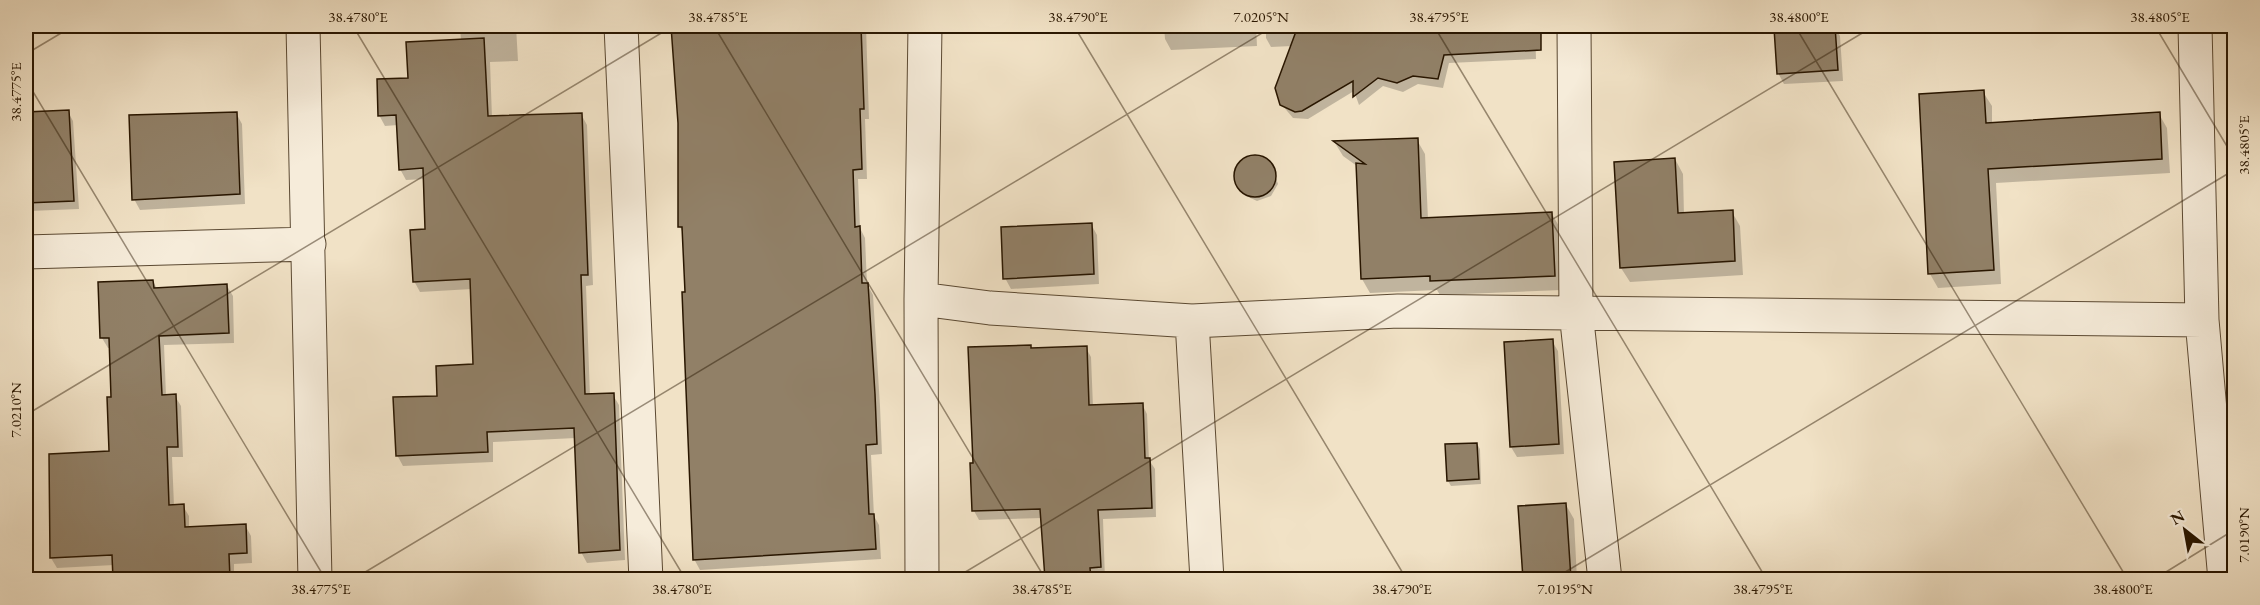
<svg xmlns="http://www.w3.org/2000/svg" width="2260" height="605" font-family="'EB Garamond',serif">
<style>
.shadow{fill:#0003}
.building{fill:#918067;stroke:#291600;stroke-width:1.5}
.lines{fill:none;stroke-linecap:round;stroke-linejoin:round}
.minor-casing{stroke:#5b4932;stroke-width:35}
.minor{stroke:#f6ecda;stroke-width:33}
.ticks{fill:none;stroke:#291600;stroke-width:1.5;stroke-opacity:0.45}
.neatline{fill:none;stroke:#291600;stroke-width:2}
.ticks-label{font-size:15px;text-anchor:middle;fill:#291600}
</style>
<rect width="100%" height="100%" fill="#f1e2c6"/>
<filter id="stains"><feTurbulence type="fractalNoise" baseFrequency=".00333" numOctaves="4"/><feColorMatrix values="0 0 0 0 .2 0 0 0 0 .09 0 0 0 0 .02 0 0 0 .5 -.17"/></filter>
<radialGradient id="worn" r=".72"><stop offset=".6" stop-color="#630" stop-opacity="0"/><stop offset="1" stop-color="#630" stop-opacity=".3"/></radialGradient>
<!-- shadow -->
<path class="shadow" d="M460 26H516L518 61 490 62 492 118 581 114 587 125 593 285 586 286 590 396 613 395 619 405 625 560 587 563 581 552 576 438 493 442V462L403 466 397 455 439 397 475 366 472 289 420 292 414 281 427 231 425 179 406 180 400 169 398 125 385 126 379 115 409 79 461 41Z
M673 26H866L869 119H865L867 179H858L860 228 865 238 867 284 873 295 880 406 882 454 871 455 874 516 879 525 881 559 700 570 694 559 686 293 683 233 680 227 679 123Z
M1164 26H1256L1257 46 1171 50 1165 39Z
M1266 26H1535L1536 59 1449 63 1443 88 1418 84 1403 92 1383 86 1359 105 1354 91 1308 119 1293 118 1282 105 1292 46 1271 47 1266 38Z
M1834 26 1840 36 1843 81 1784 84 1778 73 1776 29Z
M2230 26H2234V105Z
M1983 92 1992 106V124L2159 114 2167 128 2170 173 1996 183 2001 284 1938 288 1930 274Z
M68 112 73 121 79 209 30 211 26 204V113Z
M236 113 242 124 245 204 140 210 134 199Z
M1417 140 1425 154 1428 219 1552 214 1560 228 1562 290 1440 295 1437 290 1370 293 1362 279 1357 166 1343 156 1335 143Z
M1252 157 1263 158 1271 164 1278 184 1271 196 1257 201 1244 195 1237 182 1236 173 1245 159Z
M1675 159 1683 174 1684 215 1732 212 1740 226 1743 275 1630 282 1621 268 1616 163Z
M1091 224 1097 235 1099 284 1011 289 1005 278Z
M153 281 157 289 227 286 233 296 234 343 164 345 166 396H175L181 406 183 457H172L174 506H183L189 516V528L245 525 251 536 252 563 234 564V580H114V565L57 568 51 558 111 452 113 399 111 348H108L102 338Z
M1552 341 1558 351 1564 454 1517 457 1511 447Z
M1086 348 1091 357 1093 407 1142 404 1147 414 1149 460 1155 469 1156 517 1103 519 1105 580H1045L1042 518 979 520 974 511 975 465 1032 350Z
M1477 444 1480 449 1481 484 1451 486 1448 481 1446 446Z
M1566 505 1574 519 1577 580H1524L1520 508Z"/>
<!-- building -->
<path class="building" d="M671 26H861L864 109H860L862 169 853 170 855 227 860 226 862 283H868L875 394 877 444 866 445 869 514H874L876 549 693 560 682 292H685L682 227H678V123Z
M1298 26H1541V50L1444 55 1438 79 1413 76 1397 83 1378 78 1353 97V81L1302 111 1295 112 1280 105 1275 88Z
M1835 26 1838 70 1777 74 1774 28Z
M484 38 488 116 582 113 588 275H581L585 394 614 393 620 550 579 553 574 428 487 432 488 452 396 456 393 397 437 396 436 366 473 364 470 279 413 282 410 230 425 229 423 168 399 170 396 115 378 116 377 79 408 78 406 42Z
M1984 90 1986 123 2160 112 2162 159 1988 169 1994 270 1928 274 1919 94Z
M69 110 74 201 26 203V112Z
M237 112 240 194 132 200 129 115Z
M1418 138 1421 218 1552 212 1555 276 1430 281V276L1361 279 1356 163 1365 164 1333 141Z
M1234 176a21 21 0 1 1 42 0a21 21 0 1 1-42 0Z
M1675 158 1678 213 1733 210 1735 261 1620 268 1614 162Z
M1092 223 1094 274 1003 279 1001 227Z
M153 280 154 288 227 284 229 333 159 336 162 395 176 394 178 447H167L169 505 184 504 185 527 246 524 247 553 229 554 230 579H113L112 555 50 558 49 454 109 451 107 397H111L109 338H100L98 282Z
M1553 339 1559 444 1510 447 1504 342Z
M1031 345V348L1087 346 1089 405 1143 403 1145 458H1150L1152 508 1098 510 1101 567 1090 568 1091 579H1045L1040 509 972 511 970 463H973L968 347Z
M1477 443 1479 479 1447 481 1445 444Z
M1566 503 1571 579H1523L1518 506Z"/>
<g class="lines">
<!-- minor casing -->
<g class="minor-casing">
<path id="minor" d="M303 26 315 580
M621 26 646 580
M1574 26 1576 312 1605 580
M26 252 309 244
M921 299 990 308 1192 321 1398 311 2202 320 2195 26
M2202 320 2225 580
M1192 321 1207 580
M922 580 921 299 925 26"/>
</g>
<!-- minor -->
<use href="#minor" class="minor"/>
</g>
<!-- ticks -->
<path class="ticks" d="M353 26 686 580M714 26 1046 580M1074 26 1407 580M1434 26 1767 580M1795 26 2128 580M2155 26 2234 158M26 54 73 26M26 80 326 580M26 415 673 26M352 580 1274 26M952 580 1874 26M1552 580 2234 170M2153 580 2234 530"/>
<!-- margin -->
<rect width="2260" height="605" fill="none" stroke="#f1e2c6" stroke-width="66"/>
<!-- north arrow -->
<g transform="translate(2185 530) rotate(329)" stroke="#f6ecda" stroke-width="4.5" paint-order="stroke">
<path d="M0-4.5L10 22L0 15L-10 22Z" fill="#291600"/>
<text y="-9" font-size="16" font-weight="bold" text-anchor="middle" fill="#291600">N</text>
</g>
<rect x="33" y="33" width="2194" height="539" class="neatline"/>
<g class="ticks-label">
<text x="358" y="22">38.4780°E</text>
<text x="718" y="22">38.4785°E</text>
<text x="1078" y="22">38.4790°E</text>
<text x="1261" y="22">7.0205°N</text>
<text x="1439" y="22">38.4795°E</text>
<text x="1799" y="22">38.4800°E</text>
<text x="2160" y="22">38.4805°E</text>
<text transform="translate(16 92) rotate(-90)" y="5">38.4775°E</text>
<text transform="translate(2244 145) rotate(-90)" y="5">38.4805°E</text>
<text transform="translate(16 410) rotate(-90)" y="5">7.0210°N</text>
<text transform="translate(2244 535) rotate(-90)" y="5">7.0190°N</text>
<text x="321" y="594">38.4775°E</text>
<text x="682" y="594">38.4780°E</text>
<text x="1042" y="594">38.4785°E</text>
<text x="1402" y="594">38.4790°E</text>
<text x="1565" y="594">7.0195°N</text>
<text x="1763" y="594">38.4795°E</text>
<text x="2123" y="594">38.4800°E</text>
</g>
<rect width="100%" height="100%" filter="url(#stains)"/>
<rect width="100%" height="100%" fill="url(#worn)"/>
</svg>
